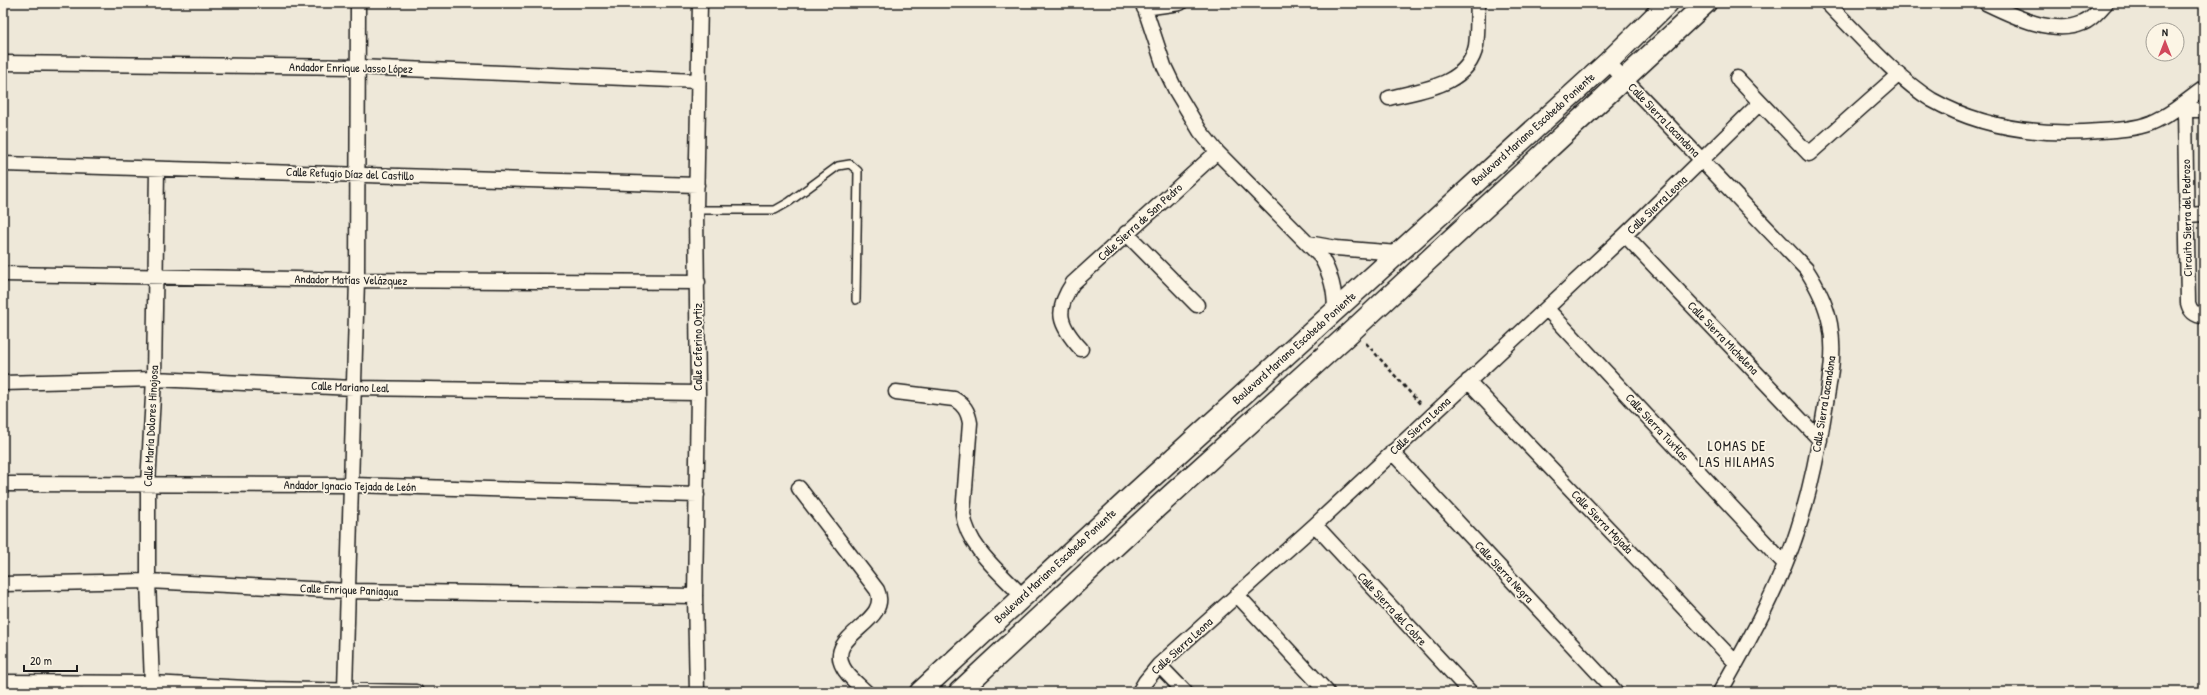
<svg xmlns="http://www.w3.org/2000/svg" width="2207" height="695" font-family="'Patrick Hand',sans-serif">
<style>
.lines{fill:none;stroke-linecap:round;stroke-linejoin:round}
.lane-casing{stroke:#1c1c1c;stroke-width:10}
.street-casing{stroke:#1c1c1c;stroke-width:17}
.secondary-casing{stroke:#1c1c1c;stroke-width:23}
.path{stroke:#1c1c1c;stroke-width:2.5;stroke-dasharray:4 3;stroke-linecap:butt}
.lane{stroke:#fcf5e5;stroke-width:7}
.street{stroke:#fcf5e5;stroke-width:14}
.secondary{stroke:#fcf5e5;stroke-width:20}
.labels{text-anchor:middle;stroke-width:3.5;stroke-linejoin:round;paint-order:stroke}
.street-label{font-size:12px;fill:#1c1c1c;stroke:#fcf5e5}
.quarter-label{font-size:14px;letter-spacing:1px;fill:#1c1c1c;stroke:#fcf5e5}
</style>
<rect width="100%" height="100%" fill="#eee8d9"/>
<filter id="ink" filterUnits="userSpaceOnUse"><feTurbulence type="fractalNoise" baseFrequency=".025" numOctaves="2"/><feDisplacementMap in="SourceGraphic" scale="8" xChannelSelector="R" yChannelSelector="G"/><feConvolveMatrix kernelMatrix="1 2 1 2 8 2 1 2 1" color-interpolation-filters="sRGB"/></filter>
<g filter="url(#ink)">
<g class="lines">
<!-- lane casing -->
<g class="lane-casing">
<path id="lane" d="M696 210H775L789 202 838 166 850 164 858 171 856 300"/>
</g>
<!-- street casing -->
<g class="street-casing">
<path id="street" d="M1143 3 1164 66 1176 91 1200 131 1217 152 1321 257C1331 275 1335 290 1335 311
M1827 3C1857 33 1897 79 1932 100 1984 129 2042 136 2100 131 2117 130 2135 129 2151 123 2170 115 2187 101 2204 88
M1986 3C2013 16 2053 36 2083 23 2093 19 2099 10 2106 3
M1144 8 1180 3
M1608 62 1806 269C1817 286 1826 303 1830 324 1836 354 1829 384 1824 414 1818 453 1810 491 1798 529 1781 583 1748 643 1720 692
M3 63 357 67 698 81
M1737 78 1809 154 1899 74
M1389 98C1421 90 1468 86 1476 46 1478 33 1477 17 1478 3
M2180 107 2185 110H2204
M2185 110 2188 303C2190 311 2195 316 2204 316
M3 164 697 185
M2187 215 2204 214
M1126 233 1197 305
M1625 235 1820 440
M1308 243 1336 248 1398 253
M3 274 357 280 698 282
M1547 309 1784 563
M1081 349C1059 325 1054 311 1073 283L1217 152
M1468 381 1736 663
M3 383 154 379 354 388 698 393
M896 392 954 399C964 405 968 411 970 423L963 514C968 548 1000 572 1022 596
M1392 452 1616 692
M3 484 352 485 697 495
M799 488 877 590C892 623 825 634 843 667 847 676 859 685 866 692
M1315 525 1470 692
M3 584 148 581 349 591 695 596
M1238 596 1327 692
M1159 665 1185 692
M3 682 152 683 266 689 416 692
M152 683 148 581V484L154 379 157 169
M345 690 357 280 358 3
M697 692 695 596 698 393 696 210 700 3
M1139 692 1145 682 1159 665 1315 525 1625 235 1760 103"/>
</g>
<!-- secondary casing -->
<g class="secondary-casing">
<path id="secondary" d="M920 692 1135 493 1608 62 1668 3
M959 692 1153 511 1353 330 1706 3"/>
</g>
<!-- path -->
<path class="path" d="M1366 343 1421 405"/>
<!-- lane -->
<use href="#lane" class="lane"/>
<!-- street -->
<use href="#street" class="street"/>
<!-- secondary -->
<use href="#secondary" class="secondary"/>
</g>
</g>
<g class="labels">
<!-- street labels -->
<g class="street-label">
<text transform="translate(351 68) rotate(1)" y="4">Andador Enrique Jasso López</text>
<text transform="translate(1664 120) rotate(46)" y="4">Calle Sierra Lacandona</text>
<text transform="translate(1533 129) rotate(-42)" y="4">Boulevard Mariano Escobedo Poniente</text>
<text transform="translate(350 174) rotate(2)" y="4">Calle Refugio Díaz del Castillo</text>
<text transform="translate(1657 205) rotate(-44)" y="4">Calle Sierra Leona</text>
<text transform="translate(2187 218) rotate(-91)" y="4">Circuito Sierra del Pedrozo</text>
<text transform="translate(1140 222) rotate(-42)" y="4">Calle Sierra de San Pedro</text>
<text transform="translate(351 280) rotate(1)" y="4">Andador Matías Velázquez</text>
<text transform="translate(1723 338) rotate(46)" y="4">Calle Sierra Michelena</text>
<text transform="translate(698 347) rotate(-90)" y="4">Calle Ceferino Ortiz</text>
<text transform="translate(1294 348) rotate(-42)" y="4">Boulevard Mariano Escobedo Poniente</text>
<text transform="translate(350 387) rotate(2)" y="4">Calle Mariano Leal</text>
<text transform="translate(1824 404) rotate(-81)" y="4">Calle Sierra Lacandona</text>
<text transform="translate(151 426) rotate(-87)" y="4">Calle María Dolores Hinojosa</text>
<text transform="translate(1420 426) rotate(-43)" y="4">Calle Sierra Leona</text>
<text transform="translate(1657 427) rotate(47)" y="4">Calle Sierra Tuxtlas</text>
<text transform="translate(350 486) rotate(1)" y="4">Andador Ignacio Tejada de León</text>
<text transform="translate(1602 522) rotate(46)" y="4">Calle Sierra Mojada</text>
<text transform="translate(1055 566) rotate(-43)" y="4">Boulevard Mariano Escobedo Poniente</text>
<text transform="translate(1504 572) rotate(47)" y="4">Calle Sierra Negra</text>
<text transform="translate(349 590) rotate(2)" y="4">Calle Enrique Paniagua</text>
<text transform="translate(1392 609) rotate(47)" y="4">Calle Sierra del Cobre</text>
<text transform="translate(1182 646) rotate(-42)" y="4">Calle Sierra Leona</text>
</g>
<!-- quarter labels -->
<g class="quarter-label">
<text x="1737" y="451">LOMAS DE<tspan x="1737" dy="16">LAS HILAMAS</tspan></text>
</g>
</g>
<!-- margin -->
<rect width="2207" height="695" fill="none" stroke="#fcf5e5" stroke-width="16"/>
<rect x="8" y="8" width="2191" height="679" fill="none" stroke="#1c1c1c" stroke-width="1.5" filter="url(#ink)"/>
<!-- north arrow -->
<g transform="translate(2165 42)"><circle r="19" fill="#fcf5e5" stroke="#a29e95"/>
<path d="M0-3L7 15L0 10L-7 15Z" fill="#d1495b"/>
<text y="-6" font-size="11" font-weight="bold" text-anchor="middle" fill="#1c1c1c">N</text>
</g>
<!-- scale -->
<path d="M24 665v6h53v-6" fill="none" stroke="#1c1c1c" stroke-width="2"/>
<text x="30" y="665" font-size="12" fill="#1c1c1c" stroke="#fcf5e5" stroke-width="3" paint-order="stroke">20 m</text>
</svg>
